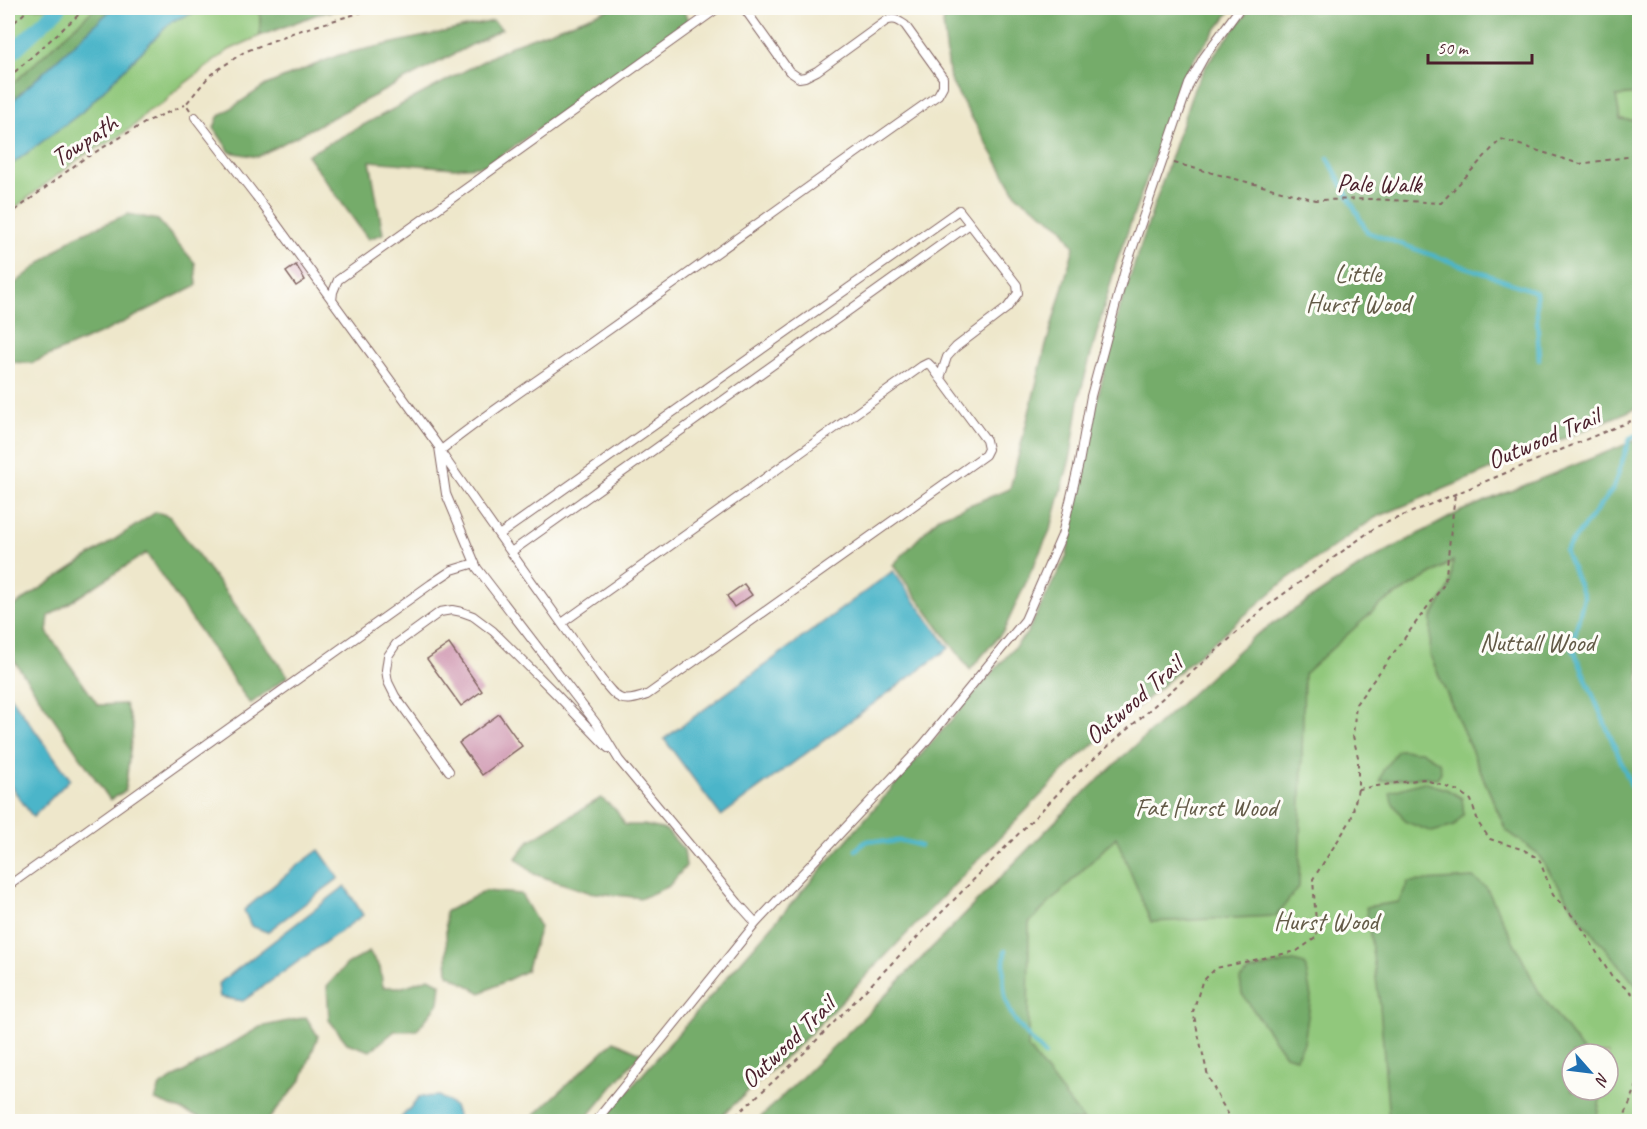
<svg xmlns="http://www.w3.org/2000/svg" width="1647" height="1129" font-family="Caveat,sans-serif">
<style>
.green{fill:#91c87b;stroke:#6e7453;stroke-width:1.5;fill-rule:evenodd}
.forest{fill:#74ac6b;stroke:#5f664b;stroke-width:1.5}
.water{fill:#4bb5c9;stroke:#4a6a7a;stroke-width:1.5}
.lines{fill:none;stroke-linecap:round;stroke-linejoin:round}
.stream{stroke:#4bb5c9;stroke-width:4.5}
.canal{stroke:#4bb5c9;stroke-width:15}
.building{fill:#d099b2}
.service-casing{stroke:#836563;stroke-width:10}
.path{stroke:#836563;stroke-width:2;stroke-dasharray:4.5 4.5;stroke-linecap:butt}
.service{stroke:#fff;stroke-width:8}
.labels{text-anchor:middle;stroke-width:6;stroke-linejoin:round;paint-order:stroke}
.street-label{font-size:26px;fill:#4a1f2b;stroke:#fdfcf7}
.park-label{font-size:26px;fill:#635a47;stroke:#fdfcf7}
</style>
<rect width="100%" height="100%" fill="#fdfcf7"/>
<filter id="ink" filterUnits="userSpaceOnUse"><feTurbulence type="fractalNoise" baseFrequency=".0167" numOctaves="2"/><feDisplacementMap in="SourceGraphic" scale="12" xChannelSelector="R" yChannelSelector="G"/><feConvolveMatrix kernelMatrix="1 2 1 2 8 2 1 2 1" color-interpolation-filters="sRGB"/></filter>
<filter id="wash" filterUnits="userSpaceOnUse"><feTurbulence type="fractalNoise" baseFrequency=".008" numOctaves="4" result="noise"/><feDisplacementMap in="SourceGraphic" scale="24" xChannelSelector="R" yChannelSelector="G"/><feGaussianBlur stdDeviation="1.35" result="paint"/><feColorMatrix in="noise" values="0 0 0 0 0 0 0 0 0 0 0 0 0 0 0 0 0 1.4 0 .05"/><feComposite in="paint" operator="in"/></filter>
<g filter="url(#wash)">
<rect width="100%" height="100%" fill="#eee7cb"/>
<!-- green -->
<path class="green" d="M8 8H113L8 105Z
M206 8H260V36L229 50 175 91 164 103 148 111 135 125 117 138 84 155 8 213V167L82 112 172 21Z
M1639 94V121L1620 119 1615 96Z
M1454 561 1450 587 1431 619 1481 773 1506 830 1537 853 1581 919 1639 989V1121L827 1122 1116 837 1381 604ZM1572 1054H1608V1090H1572Z"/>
<!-- forest -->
<path class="forest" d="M95 8H113L8 105V88Z
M260 8H348L318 14 260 36Z
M612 8H682L689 21 488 165 454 168 370 161 383 234 368 239 307 155 515 44Z
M948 8H1233L1197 54 1181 83 1116 264 1080 394 1071 455 1051 528 1004 630 970 670 893 565 939 517 1010 489 1045 349 1074 247 1062 227 1017 196 950 80 943 23Z
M1251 8H1639V94L1616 96 1620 119 1639 121V407L1375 518 1286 580 1073 762 805 1039 716 1121H602L1027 633 1067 555 1093 417 1120 307 1194 88 1209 61Z
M493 21 502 29 257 157 230 152 214 128 218 117 266 85 339 55Z
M128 214 158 220 195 263 197 285 108 330 32 363 8 362V289L74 237Z
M1639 439V989L1581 919 1537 853 1506 830 1430 655 1431 619 1450 587 1453 561 1381 604 1304 674 1299 887 1276 916 1151 922 1116 837 1029 923 1028 1048 1084 1121H757L872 1009 1072 804 1253 637 1365 563 1461 511Z
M156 512 169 516 288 676 250 704 146 553 49 616 47 632 98 705 125 704 133 727 125 791 110 800 8 652V610Z
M1398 750 1421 751 1439 762 1441 772 1437 778 1424 777 1380 781 1383 770Z
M1423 782 1446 789 1462 798 1464 814 1454 826 1432 832 1406 822 1392 802 1390 792Z
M601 798 616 810 625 825H644L666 830 684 850 686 866 669 886 642 898 588 892 534 874 516 858 529 841Z
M1473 878 1486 887 1539 992 1585 1054H1572V1090H1599L1601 1095 1596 1121H1389L1380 1006 1366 907 1399 902 1408 882Z
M485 891 521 894 540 927 526 971 481 993 448 974 445 912Z
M369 952 380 967 383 987H403L429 978 441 984 439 1003 417 1030 395 1031 370 1051 347 1043 329 1020 327 986 347 964Z
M1293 961 1305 964 1311 997 1304 1043 1296 1058 1285 1055 1242 994 1240 979 1250 971Z
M306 1017 318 1036 302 1079 267 1121H210L155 1100 160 1086 260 1027Z
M614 1041 641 1053 584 1121H528Z"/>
<!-- water -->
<path class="water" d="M113 8H206L172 21 82 112 8 167V105Z
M893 571 949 648 721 816 664 739Z
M8 693 70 779 33 817 8 782Z
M319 850 339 878 267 932 251 926 244 910 297 866Z
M345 886 363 915 243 1001 220 997 218 984Z
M439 1096 454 1106 459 1121H398L420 1097Z"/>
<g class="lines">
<!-- stream -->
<path class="stream" d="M1328 158 1367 232 1536 292 1539 360
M1640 434 1630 438 1613 489 1565 551 1584 597 1572 646 1640 806
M856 850C868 837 872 840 886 842 891 843 896 840 901 841 907 841 914 844 920 846
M1005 951C1003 973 1001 997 1013 1017 1022 1031 1034 1043 1045 1055"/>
<!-- canal -->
<path class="canal" d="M8 56 59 8"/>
</g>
<g id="blocks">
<!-- building -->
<path class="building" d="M296 265 305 280 296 286 286 272Z
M744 584 752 595 734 607 727 596Z
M449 644 482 691 461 706 427 659Z
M499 714 522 746 482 775 459 743Z"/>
</g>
</g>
<g filter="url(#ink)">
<use href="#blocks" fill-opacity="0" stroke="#836563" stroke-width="1.5"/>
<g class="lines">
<!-- service casing -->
<g class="service-casing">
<path id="service" d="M195 117 256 196 439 447 446 494 477 568 599 727 619 760 738 903 756 923
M332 301 333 292 338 280 718 8
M499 535 959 210 970 224
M511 552 970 224 1017 285 1018 293 1007 308 956 347 947 357 940 378
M562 623 922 366 928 363 932 367 986 440 988 449 985 455 647 695C621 704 618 700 602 680 548 604 493 528 440 451 492 409 549 373 603 334 715 255 825 174 938 95L943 86V78L905 25C898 20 894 18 886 21L817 71 805 77 799 78 789 71 744 8
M449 771 395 696 388 682 386 670 388 656 396 644 440 612 452 610 462 612 473 616 493 631 556 694 608 748
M8 886 431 584 452 570 475 563
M595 1122 756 923 923 745 1025 620 1062 535 1079 463 1091 396 1125 270 1189 84 1204 57 1240 8"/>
</g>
<!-- path -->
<path class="path" d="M8 28 30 8
M8 78 86 8
M190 110 186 104 210 75 244 52 295 32 376 8
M1174 163 1316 200 1371 199 1441 203 1501 139 1580 164 1640 155
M8 216 82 160 148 121 185 105
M1358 789 1423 779 1458 791 1471 800 1479 824 1490 839 1524 850 1539 859 1553 895 1579 923 1611 976 1640 1000
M729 1122 804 1053 1079 772 1267 606 1376 527 1640 417
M1233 1122 1221 1102 1208 1076 1193 1012 1202 982 1216 968 1297 951 1317 937 1313 879 1351 820 1358 789V757L1353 736 1356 704 1445 583 1455 494
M1622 1122 1640 1078"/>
<!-- service -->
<use href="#service" class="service"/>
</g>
</g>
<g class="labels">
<!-- street labels -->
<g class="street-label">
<text transform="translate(84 140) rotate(-33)" y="9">Towpath</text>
<text transform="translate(1379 183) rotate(1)" y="9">Pale Walk</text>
<text transform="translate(1543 438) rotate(-23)" y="9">Outwood Trail</text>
<text transform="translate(1133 700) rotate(-41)" y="9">Outwood Trail</text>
<text transform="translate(787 1042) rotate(-44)" y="9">Outwood Trail</text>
</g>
<!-- park labels -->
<g class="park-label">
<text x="1358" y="282">Little<tspan x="1358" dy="30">Hurst Wood</tspan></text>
<text x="1537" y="651">Nuttall Wood</text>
<text x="1206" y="816">Fat Hurst Wood</text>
<text x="1326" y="930">Hurst Wood</text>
</g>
</g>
<!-- margin -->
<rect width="1647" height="1129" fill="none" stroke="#fdfcf7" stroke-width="30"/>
<!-- north arrow -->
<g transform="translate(1590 1072) rotate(118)"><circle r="28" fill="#fdfcf7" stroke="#b5a4a5" stroke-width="1.5"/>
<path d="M0-4.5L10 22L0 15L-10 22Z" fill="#1f6fb2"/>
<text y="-9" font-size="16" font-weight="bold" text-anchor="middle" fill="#4a1f2b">N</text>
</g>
<!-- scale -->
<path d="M1428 54v9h104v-9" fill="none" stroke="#4a1f2b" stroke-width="3"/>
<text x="1437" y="54" font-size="18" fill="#4a1f2b" stroke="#fdfcf7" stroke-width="4.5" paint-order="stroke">50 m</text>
</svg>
